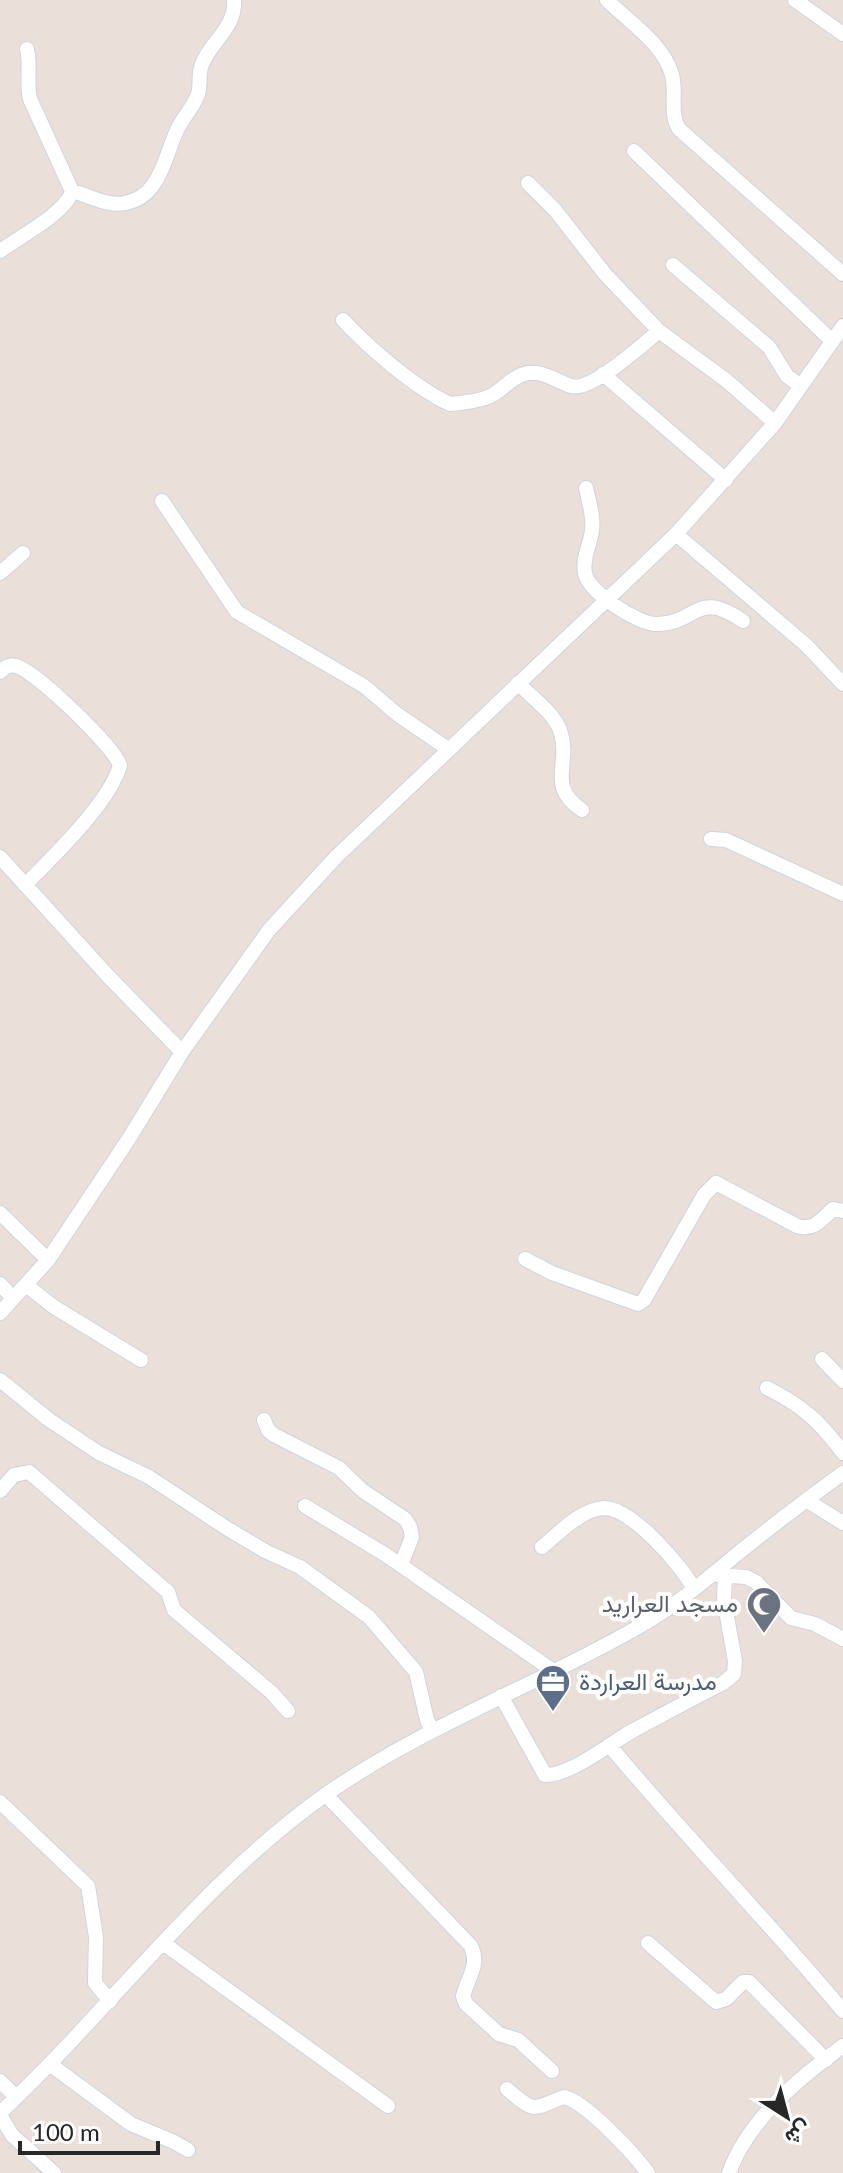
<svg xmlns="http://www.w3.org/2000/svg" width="843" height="2173" font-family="Lato,Vazirmatn,sans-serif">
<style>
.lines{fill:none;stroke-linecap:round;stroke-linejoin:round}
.minor-casing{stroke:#ced4e1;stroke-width:16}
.minor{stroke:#fff;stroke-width:14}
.labels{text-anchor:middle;stroke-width:8;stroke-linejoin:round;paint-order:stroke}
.worship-label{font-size:24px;fill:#5b616d;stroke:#fff;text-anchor:end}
.service-label{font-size:24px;fill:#4e5e75;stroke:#fff;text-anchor:start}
</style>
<rect width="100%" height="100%" fill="#eae0d9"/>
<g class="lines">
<!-- minor casing -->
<g class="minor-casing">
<path id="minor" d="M607 0C629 22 664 44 672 75 677 94 669 113 679 129L843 274
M795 0 843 34
M634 151 831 340
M528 183 555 210 605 274 659 331 727 381 775 423
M72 191C88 195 108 207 125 203 162 197 165 152 179 126 185 115 194 106 198 94 201 84 198 73 202 64 211 41 236 28 234 0
M0 251C19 237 66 213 72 191L30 99C26 82 31 66 27 49
M673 265 769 347 787 376 801 386
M343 320C369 348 415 388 450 404 462 403 482 401 492 395 504 389 510 378 524 374 542 369 555 381 571 386 591 392 643 344 659 331
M603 374 726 480
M586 488C589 502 594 517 592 531 590 545 582 559 585 573 588 592 639 625 657 624 698 623 696 589 743 621
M162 501 237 612 364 686 397 714 448 749
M676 534 806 645 843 684
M0 573 23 553
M0 672C5 667 9 664 16 666 36 671 113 746 120 765 111 801 52 858 25 885
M518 683C531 697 553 712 560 730 572 764 545 785 582 810
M711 839 726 840 843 894
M0 857 109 977 182 1052
M0 1213 48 1260
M525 1259 552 1273 638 1304 644 1300 704 1195 716 1183 797 1226C814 1231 821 1220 833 1209L843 1211
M0 1284 13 1298
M26 1285 54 1307 141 1360
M0 1313 48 1260 128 1140 182 1052 269 930 336 857 676 534 775 423 843 326
M822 1359 843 1381
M0 1380 48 1419 99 1453 149 1477 228 1529 265 1551 300 1567 369 1617 416 1672 427 1720 432 1730
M767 1388C801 1405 820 1421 843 1453
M264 1420 268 1430 274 1435 339 1468 363 1491 405 1519 410 1527 412 1537 401 1565
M0 1491 14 1475 29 1472 168 1592 174 1610 271 1692 288 1711
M806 1500 843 1523
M305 1506 386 1555 552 1670
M542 1547C559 1533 581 1509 604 1508 632 1508 682 1566 694 1589
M717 1575 746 1577 756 1582 791 1618 815 1624 843 1639
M501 1696 545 1775C570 1776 612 1742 634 1730 664 1714 693 1698 723 1683L734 1674 735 1661 724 1600 725 1575
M609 1745C685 1836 767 1920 843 2011
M326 1795 471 1946C480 1965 468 1977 463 1996L466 2004 499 2034 518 2040 552 2071
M0 1802 88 1886 96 1937 95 1983 110 2001
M163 1943 388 2106
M648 1943 716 2002 726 1999 743 1982H749L826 2060
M51 2065 131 2124 174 2142 188 2150
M0 2081 16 2097
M507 2089C536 2114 531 2109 564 2097 585 2101 634 2154 648 2173
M0 2113C110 2010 201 1883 325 1795 423 1726 536 1686 640 1626 675 1606 706 1580 737 1554 772 1526 807 1499 843 1473
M0 2115 12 2135 54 2173
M729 2173C748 2120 799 2078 843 2046"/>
</g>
<!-- minor -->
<use href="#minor" class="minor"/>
</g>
<!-- icons -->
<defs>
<g id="mosque-pin" transform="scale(1.8)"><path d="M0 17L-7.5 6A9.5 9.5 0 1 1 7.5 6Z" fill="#6b7280" stroke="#fff"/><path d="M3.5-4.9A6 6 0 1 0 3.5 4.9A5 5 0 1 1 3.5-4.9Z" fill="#fff"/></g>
<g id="office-pin" transform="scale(1.8)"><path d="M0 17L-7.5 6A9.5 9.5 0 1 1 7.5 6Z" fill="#5c6f8a" stroke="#fff"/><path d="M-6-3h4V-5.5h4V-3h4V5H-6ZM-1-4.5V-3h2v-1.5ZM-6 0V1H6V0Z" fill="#fff"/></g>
</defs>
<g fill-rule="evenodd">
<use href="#mosque-pin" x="764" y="1604"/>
<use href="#office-pin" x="553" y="1682"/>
</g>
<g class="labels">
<!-- worship labels -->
<g class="worship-label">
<text x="738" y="1612">مسجد العراريد</text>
</g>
<!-- service labels -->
<g class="service-label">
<text x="579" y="1690">مدرسة العراردة</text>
</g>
</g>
<!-- north arrow -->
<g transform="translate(787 2117) rotate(144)" stroke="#ffffff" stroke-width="6" paint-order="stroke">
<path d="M0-6L14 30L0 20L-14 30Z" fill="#272727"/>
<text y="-12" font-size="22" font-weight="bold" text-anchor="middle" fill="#272727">ش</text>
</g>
<!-- scale -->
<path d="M20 2141v12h138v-12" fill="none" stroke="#272727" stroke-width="4"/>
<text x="32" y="2141" font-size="24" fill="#272727" stroke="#ffffff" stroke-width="6" paint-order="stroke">100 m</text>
</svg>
